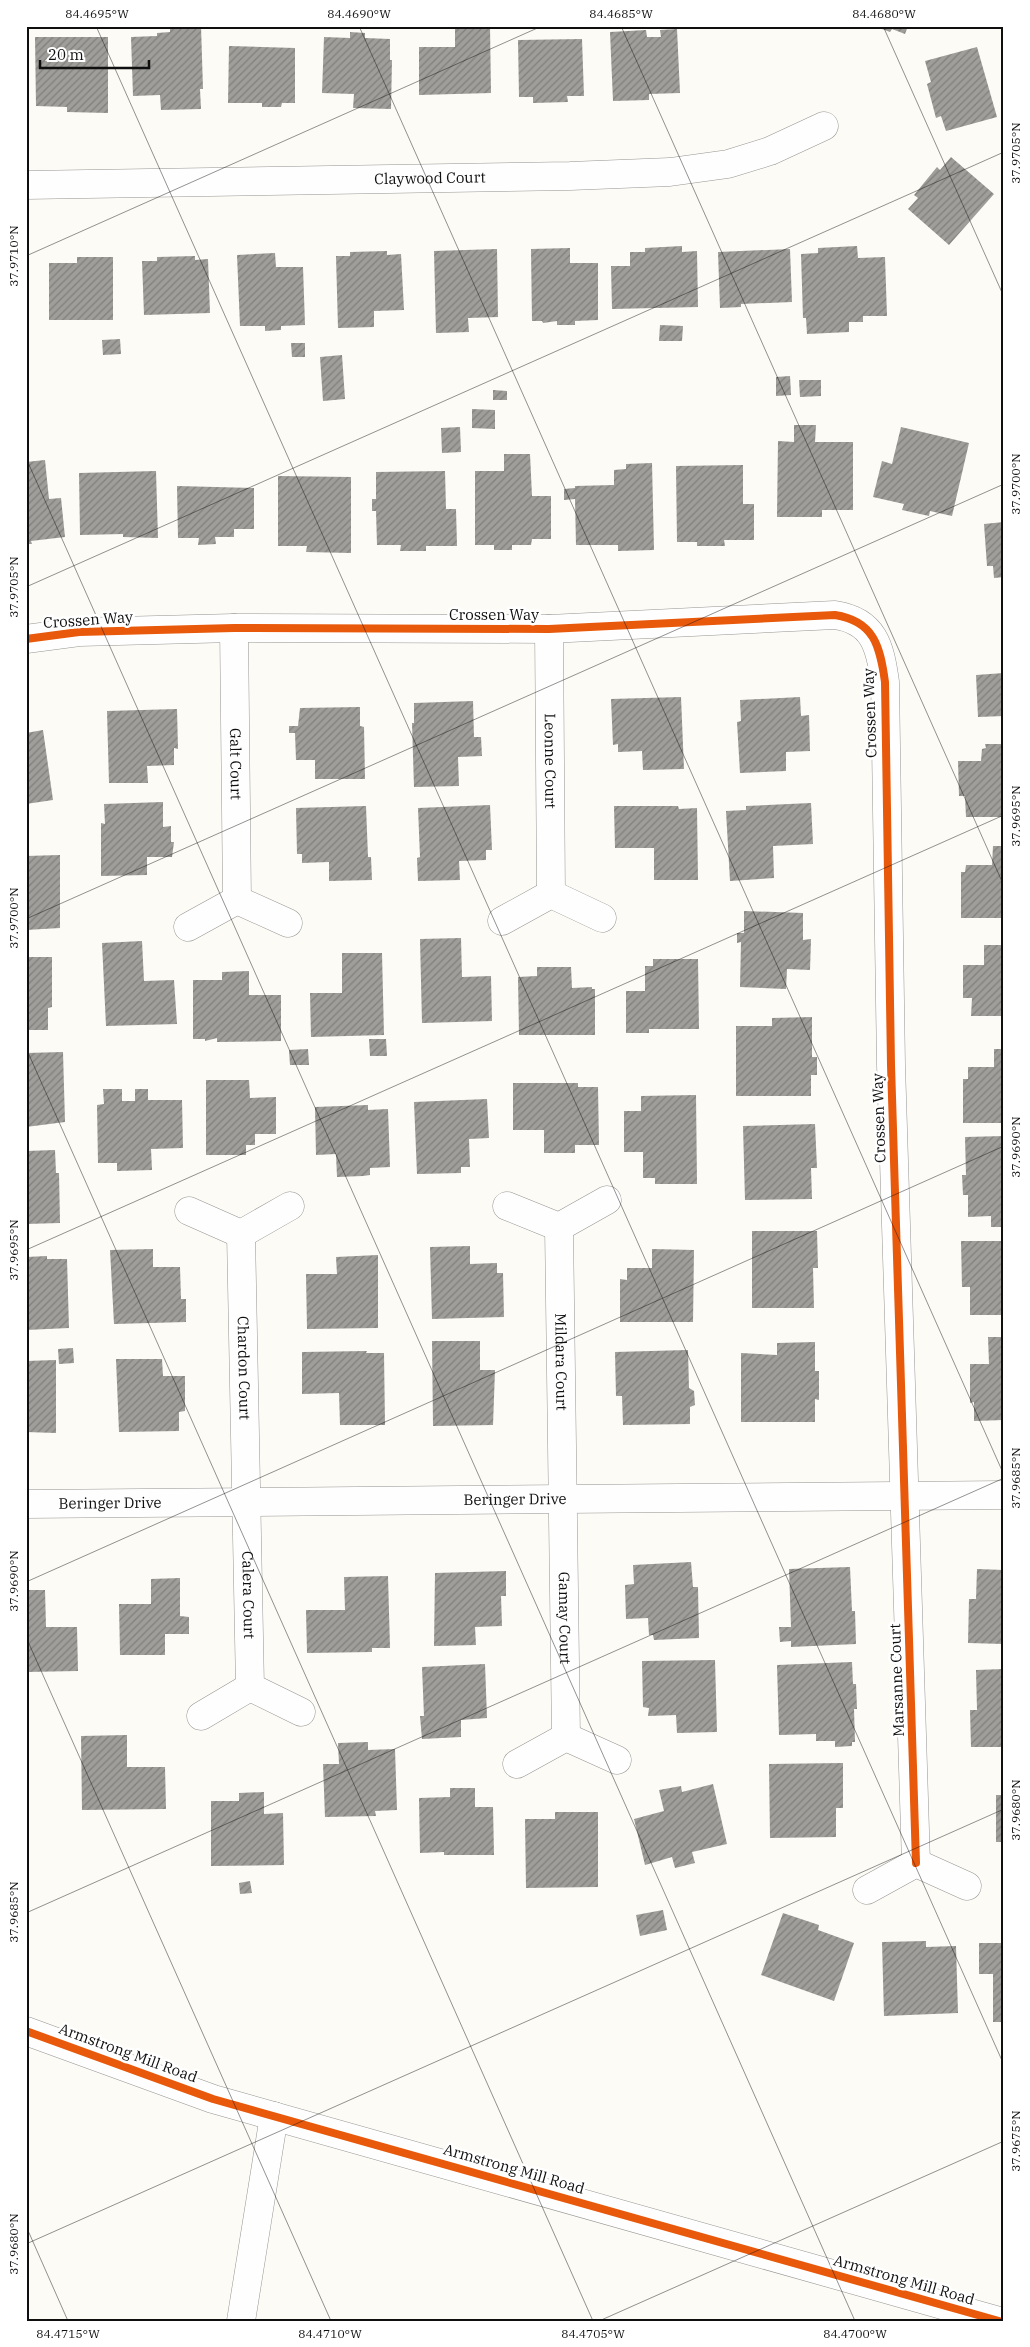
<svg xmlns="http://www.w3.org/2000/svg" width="1030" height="2347" font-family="'IBM Plex Serif',serif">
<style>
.building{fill:url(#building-hatch)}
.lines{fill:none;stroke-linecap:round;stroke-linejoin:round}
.minor-casing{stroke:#969593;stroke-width:29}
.minor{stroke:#fffefe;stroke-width:28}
.cycleway-casing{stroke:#fff;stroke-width:11}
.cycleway{stroke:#e8590c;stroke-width:8}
.ticks{fill:none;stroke:#0f0f0f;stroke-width:1;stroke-opacity:0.45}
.labels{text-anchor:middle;stroke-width:5;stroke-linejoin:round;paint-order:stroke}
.street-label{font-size:15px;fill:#0f0f0f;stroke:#fff}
.neatline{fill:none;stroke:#0f0f0f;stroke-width:2}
.ticks-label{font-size:12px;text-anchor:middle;fill:#0f0f0f}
</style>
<defs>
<pattern id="building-hatch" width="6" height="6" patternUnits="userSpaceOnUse" patternTransform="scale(1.25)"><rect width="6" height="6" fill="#a09e9a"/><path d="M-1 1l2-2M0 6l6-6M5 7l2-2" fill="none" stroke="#817f7c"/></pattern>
</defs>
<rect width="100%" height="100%" fill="#fcfbf5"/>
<!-- building -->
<path class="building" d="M170 26H201L203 89H200L201 109 161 110 160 95 133 96 131 37 157 36V33L170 32Z
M455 26H490L491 93 419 95V47H455Z
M874 26H908L905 34 892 29 890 32Z
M677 29 680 93 649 94V100L613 101 610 32 646 30 647 37H661L660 30Z
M350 32 365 33V38L390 39V60H392L391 109 353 108 354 94 322 93 324 37 350 38Z
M35 37H108V113L67 112V107L36 106Z
M582 39 584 96H567L568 102 533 103V97H519L518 40Z
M229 46 295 48V103H282L281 107H262V103H228Z
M977 47 997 117 946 131 941 116 936 118 927 84 931 82 925 61Z
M951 157 994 194 949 245 908 209 918 198 914 195 937 167 940 170Z
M682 246V252L697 251 698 307 612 309 611 266H630V252H645V248Z
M857 246 858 258 885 257 887 316H863V322H849V332L807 334 806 318H803L801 254 818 253V248Z
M570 248V263H598V320L575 321V325H557V321L543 323 542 321H532L531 249Z
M497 249 498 317 468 318 469 332 436 333 434 251Z
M790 249 792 302 741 304V307L720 308 718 252Z
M387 251V255L401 254 404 310 374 311V327L338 328 336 256H350V252Z
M275 253 276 267H303L305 325 281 326V330L265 331V326H240L237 255Z
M195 256V260L208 259 210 313 144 315 142 261H157V257Z
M77 257H113V320H49V263H77Z
M660 325 683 326 682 341H659Z
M120 339 121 354 103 355 102 340Z
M291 343H305V357H292Z
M342 355 345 399 323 401 320 357Z
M790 376 791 395 776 396V377Z
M799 380H821V396L800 397Z
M493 390 507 391V400H493Z
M472 409 495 410V429L472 428Z
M794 425H816L815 442H853V510H822V517H777L778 441 794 442Z
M460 427 461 452 442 453 441 428Z
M901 427 969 443 952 516 930 511 929 516 902 510 904 504 873 497 882 461 892 464Z
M504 454H530L532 496H551V539H532L531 545H512V550H494V545H475V471H504Z
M45 460 49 499 61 498 65 537 31 541 32 544H26V462Z
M652 463 654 550 618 551V545H576L575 499 564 500V489L575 488V486L614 485V470L626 469V464Z
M743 465V504H754V540H724L725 546H697V542H677L676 466Z
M156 471 158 538 123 537V534L80 535 79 473Z
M445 471 446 509H456L457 546H426V551H400L401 545H377L376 511H372V499H376V472Z
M278 476 351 477V553L306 552 307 546H278Z
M177 486 254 488V529H234V537H215L216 544 198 545 199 538H178Z
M1004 522V577L994 578 993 566H987L984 524Z
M1004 673V716L978 717 976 675Z
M681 697 684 769 643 770 642 751 618 752V744L613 745 611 699Z
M800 697 801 716 809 715 810 751 786 752V771L740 773 737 722 741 721 740 700Z
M473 701 474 737H481L482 756 458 757 459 786 414 787 412 723H414V703Z
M360 707V726L364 727 365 779H315V760H296L295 733H289V726H298L300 708Z
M177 709 178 749 174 748V765L147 766 148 783H109L107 711Z
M43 730 53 800 26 804V733Z
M985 744H1004V817H966L965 796H959L958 761H981L982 749 986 748Z
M163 802V827L171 826V842H174L172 857H147V875L101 876V823L105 824 104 804Z
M811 803 813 844 773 846 774 878 730 881 726 811 746 810V806Z
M490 805 492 850H486V860L459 861 460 880 418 881 417 858 420 857 418 808Z
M366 806 368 857H371L372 880 329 881V862L302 863V854H297L296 808Z
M614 806H678L679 809 697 808 698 880H654V848H615Z
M993 846H1004V918H961V872H965L966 865H992Z
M60 855V928L26 930V856Z
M744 911 803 913V940L811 939 810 970 787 969 786 989 740 987 741 942 737 943V933H744Z
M461 938 462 977 491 976 492 1021 422 1023 420 939Z
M142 941 144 981 174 980 177 1024 106 1026 102 943Z
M984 945H1004V1016H971L972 998H963V965H984Z
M342 953H382L384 1035 311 1037 310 993H342Z
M26 957H52V1007L48 1008V1030H26Z
M653 959H698L699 1029H649V1033H626V991H645V966H653Z
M537 967H571L572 988 592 987V989H595V1035H519L518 977 537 976Z
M249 971V995H281V1041L217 1042V1038L205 1041V1039H193V980H222V972Z
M812 1017V1057H817V1075H811V1096H736V1026H772V1018Z
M369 1039H386L387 1056H370Z
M308 1049 309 1065H290L289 1050Z
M994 1049H1004V1123H963V1079H968V1067H994Z
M63 1052 65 1122 26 1127V1053Z
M206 1080H249L250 1098 276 1097V1134H255V1145H246V1155H206Z
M513 1083H578V1087H598L599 1145H575V1153H544V1130H513Z
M103 1089H122V1101H135V1089H148V1100H182L183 1148 151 1149 152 1170 117 1171V1163H98L97 1105 104 1104Z
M696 1095 697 1184H655V1178H643V1152H624V1111H641V1096Z
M487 1099 489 1138 469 1139 470 1167H461V1173L417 1174 414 1102Z
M368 1105V1110L388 1109 390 1167 370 1168V1175L363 1176 337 1177 336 1154 316 1155 315 1107Z
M815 1124 817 1168H811L812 1199 745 1200 743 1126Z
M1004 1136V1227H991V1216L968 1217V1195H963L962 1175H966L965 1137Z
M55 1150 56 1173H59L60 1223 26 1224V1151Z
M752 1231H817L818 1268H813L814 1308H752Z
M961 1241H1004V1315H970V1287H962Z
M470 1246V1264L497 1263V1273H503L504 1317 432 1319 430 1247Z
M153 1249V1267H180L181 1299H186V1322L114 1324 110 1250Z
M652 1249 694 1250 693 1322H620V1279L627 1280V1268H652Z
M378 1255V1328L307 1329 306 1274H337L336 1257Z
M47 1256V1259H67L69 1328 26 1330V1257Z
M988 1337H1004V1420L974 1421V1402L970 1403V1364H989Z
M432 1341H480V1370H495L493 1425 433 1426Z
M815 1342V1371H819V1400L815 1399V1422H741V1353L777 1355V1343Z
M73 1348 74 1363 59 1364 58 1349Z
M688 1350 689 1388 694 1391 695 1405 690 1407V1424L623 1425 622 1396H616L615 1352Z
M367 1351 366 1353H384L385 1425H340L339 1393 302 1394V1352Z
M116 1359H162L163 1376H185V1411L179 1412V1431L119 1432Z
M56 1360V1433L26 1432V1361Z
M691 1562 693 1587H698L699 1638 654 1640 653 1635H649L648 1618 626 1619 625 1585 634 1584 633 1565Z
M850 1567 852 1611H855L856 1644 791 1647V1641L780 1642 779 1627H791L789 1569Z
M977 1569 1004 1570V1644L968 1643 969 1599H976Z
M506 1571V1596H501L502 1626 475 1627 476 1645 434 1646 435 1573Z
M388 1576 390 1648H372V1652L307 1653 306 1610H345L344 1577Z
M180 1578V1616L189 1617V1634H165V1655H120L119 1604H151V1579Z
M26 1590H45L46 1627H77L78 1671 26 1672Z
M715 1660 717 1732 677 1733 676 1715 648 1716 649 1708 643 1707 642 1661Z
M852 1662 853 1684H856L857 1709H854L855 1742H852V1746L835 1747V1741H816V1734L779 1735 777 1665Z
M485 1664 487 1718 461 1720V1737L422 1739 420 1716H424L422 1667Z
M1004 1669V1747H971L970 1710H977L976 1670Z
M127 1735V1767H165L166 1809 82 1810 81 1736Z
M368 1742V1750L395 1749 397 1810 375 1811 376 1816 325 1817 323 1764H339L338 1743Z
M843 1763V1808H836V1837L770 1838 769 1764Z
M1002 1775 1004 1842H996V1795H1002Z
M713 1784 727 1844 692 1852 695 1863 675 1868 672 1857 645 1865 634 1819 664 1811 659 1790 681 1786 682 1792Z
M450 1788H475V1807H493L494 1855H444V1852L420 1853 419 1798 450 1797Z
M264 1792V1814L283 1813 284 1865 211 1866V1801H239V1793Z
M555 1812H598V1887L526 1888 525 1819H555Z
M250 1881 252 1893 240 1894 239 1883Z
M663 1910 667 1930 640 1936 636 1915Z
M783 1913 819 1925 818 1930 854 1943 834 2001 761 1975Z
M926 1941V1947L956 1946 958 2013 884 2016 882 1942Z
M979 1943H1004V2022H993V1974H979Z"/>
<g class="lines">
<!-- minor casing -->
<g class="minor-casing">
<g id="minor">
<path id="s1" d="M26 185 570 176 670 172 728 164 770 151 824 126"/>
<path id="s2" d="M234 628 237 900"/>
<path id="s3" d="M549 629 551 894"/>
<path d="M26 639 79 632 234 628 549 629 835 615C874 621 880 646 885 682L891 1065 916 1863"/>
<path d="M502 921 551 894 602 918"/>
<path d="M188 927 237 900 288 923"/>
<path d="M507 1206 559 1227 607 1200"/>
<path d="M189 1211 241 1234 290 1206"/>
<path id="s4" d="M559 1227 566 1737"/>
<path id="s5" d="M241 1234 250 1687"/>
<path id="s6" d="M26 1504 1004 1495"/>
<path d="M201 1716 250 1687 301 1712"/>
<path d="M517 1764 566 1737 617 1760"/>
<path d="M867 1890 916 1863 967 1886"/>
<path d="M26 2031 213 2099 999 2321"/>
<path d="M241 2321 274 2116"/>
</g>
</g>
<!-- minor -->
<use href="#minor" class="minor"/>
<!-- cycleway casing -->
<g class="cycleway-casing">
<path id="cycleway" d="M26 639 79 632 234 628 549 629 835 615C874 621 880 646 885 682L891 1065 916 1863
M26 2031 213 2099 999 2321"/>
</g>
<!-- cycleway -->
<use href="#cycleway" class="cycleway"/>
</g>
<!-- ticks -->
<path class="ticks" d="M96 26 1004 2065M359 26 1004 1475M621 26 1004 886M883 26 1004 297M26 256 542 26M26 458 855 2321M26 587 1004 152M26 919 1004 484M26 1048 593 2321M26 1250 1004 815M26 1582 1004 1146M26 1637 331 2321M26 1913 1004 1478M26 2226 68 2321M26 2244 1004 1809M599 2321 1004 2141"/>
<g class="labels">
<!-- street labels -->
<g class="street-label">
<text dy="5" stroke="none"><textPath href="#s1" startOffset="404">Claywood Court</textPath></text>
<text x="494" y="620">Crossen Way</text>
<text transform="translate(88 620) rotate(-4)" y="5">Crossen Way</text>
<text transform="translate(870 713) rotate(-92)" y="5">Crossen Way</text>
<text dy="5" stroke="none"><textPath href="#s3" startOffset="132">Leonne Court</textPath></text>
<text dy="5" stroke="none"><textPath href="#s2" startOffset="136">Galt Court</textPath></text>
<text transform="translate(879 1118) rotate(-92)" y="5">Crossen Way</text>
<text dy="5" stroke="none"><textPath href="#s4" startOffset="135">Mildara Court</textPath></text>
<text dy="5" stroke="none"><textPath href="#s5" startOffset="134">Chardon Court</textPath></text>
<text dy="5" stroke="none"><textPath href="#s6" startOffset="489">Beringer Drive</textPath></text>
<text dy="5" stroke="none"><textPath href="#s6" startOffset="84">Beringer Drive</textPath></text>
<text dy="5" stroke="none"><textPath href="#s5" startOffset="361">Calera Court</textPath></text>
<text dy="5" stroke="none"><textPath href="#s4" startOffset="391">Gamay Court</textPath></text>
<text transform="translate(897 1680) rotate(-92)" y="5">Marsanne Court</text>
<text transform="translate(128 2053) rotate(20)" y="5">Armstrong Mill Road</text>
<text transform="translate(514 2169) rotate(16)" y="5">Armstrong Mill Road</text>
<text transform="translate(904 2280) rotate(16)" y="5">Armstrong Mill Road</text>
</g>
</g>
<!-- border -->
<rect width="1030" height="2347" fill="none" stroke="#ffffff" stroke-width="55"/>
<!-- scale -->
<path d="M40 60v8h109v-8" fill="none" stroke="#0f0f0f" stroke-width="2.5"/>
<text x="48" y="60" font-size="15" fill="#0f0f0f" stroke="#ffffff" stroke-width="4" paint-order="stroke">20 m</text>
<rect x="28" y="28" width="974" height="2292" class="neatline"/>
<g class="ticks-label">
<text x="97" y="18">84.4695°W</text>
<text x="359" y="18">84.4690°W</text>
<text x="621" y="18">84.4685°W</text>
<text x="884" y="18">84.4680°W</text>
<text transform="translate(1016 153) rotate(-90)" y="4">37.9705°N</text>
<text transform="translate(14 256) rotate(-90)" y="4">37.9710°N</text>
<text transform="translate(1016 484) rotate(-90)" y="4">37.9700°N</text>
<text transform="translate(14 587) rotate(-90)" y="4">37.9705°N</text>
<text transform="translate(1016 816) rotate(-90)" y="4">37.9695°N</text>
<text transform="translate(14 918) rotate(-90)" y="4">37.9700°N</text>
<text transform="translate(1016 1147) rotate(-90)" y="4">37.9690°N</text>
<text transform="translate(14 1250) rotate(-90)" y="4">37.9695°N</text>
<text transform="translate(1016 1478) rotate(-90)" y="4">37.9685°N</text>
<text transform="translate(14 1581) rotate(-90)" y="4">37.9690°N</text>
<text transform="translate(1016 1810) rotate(-90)" y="4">37.9680°N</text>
<text transform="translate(14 1912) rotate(-90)" y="4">37.9685°N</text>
<text transform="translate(1016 2141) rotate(-90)" y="4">37.9675°N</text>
<text transform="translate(14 2244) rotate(-90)" y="4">37.9680°N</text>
<text x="68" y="2338">84.4715°W</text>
<text x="330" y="2338">84.4710°W</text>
<text x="593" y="2338">84.4705°W</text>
<text x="855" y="2338">84.4700°W</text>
</g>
</svg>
